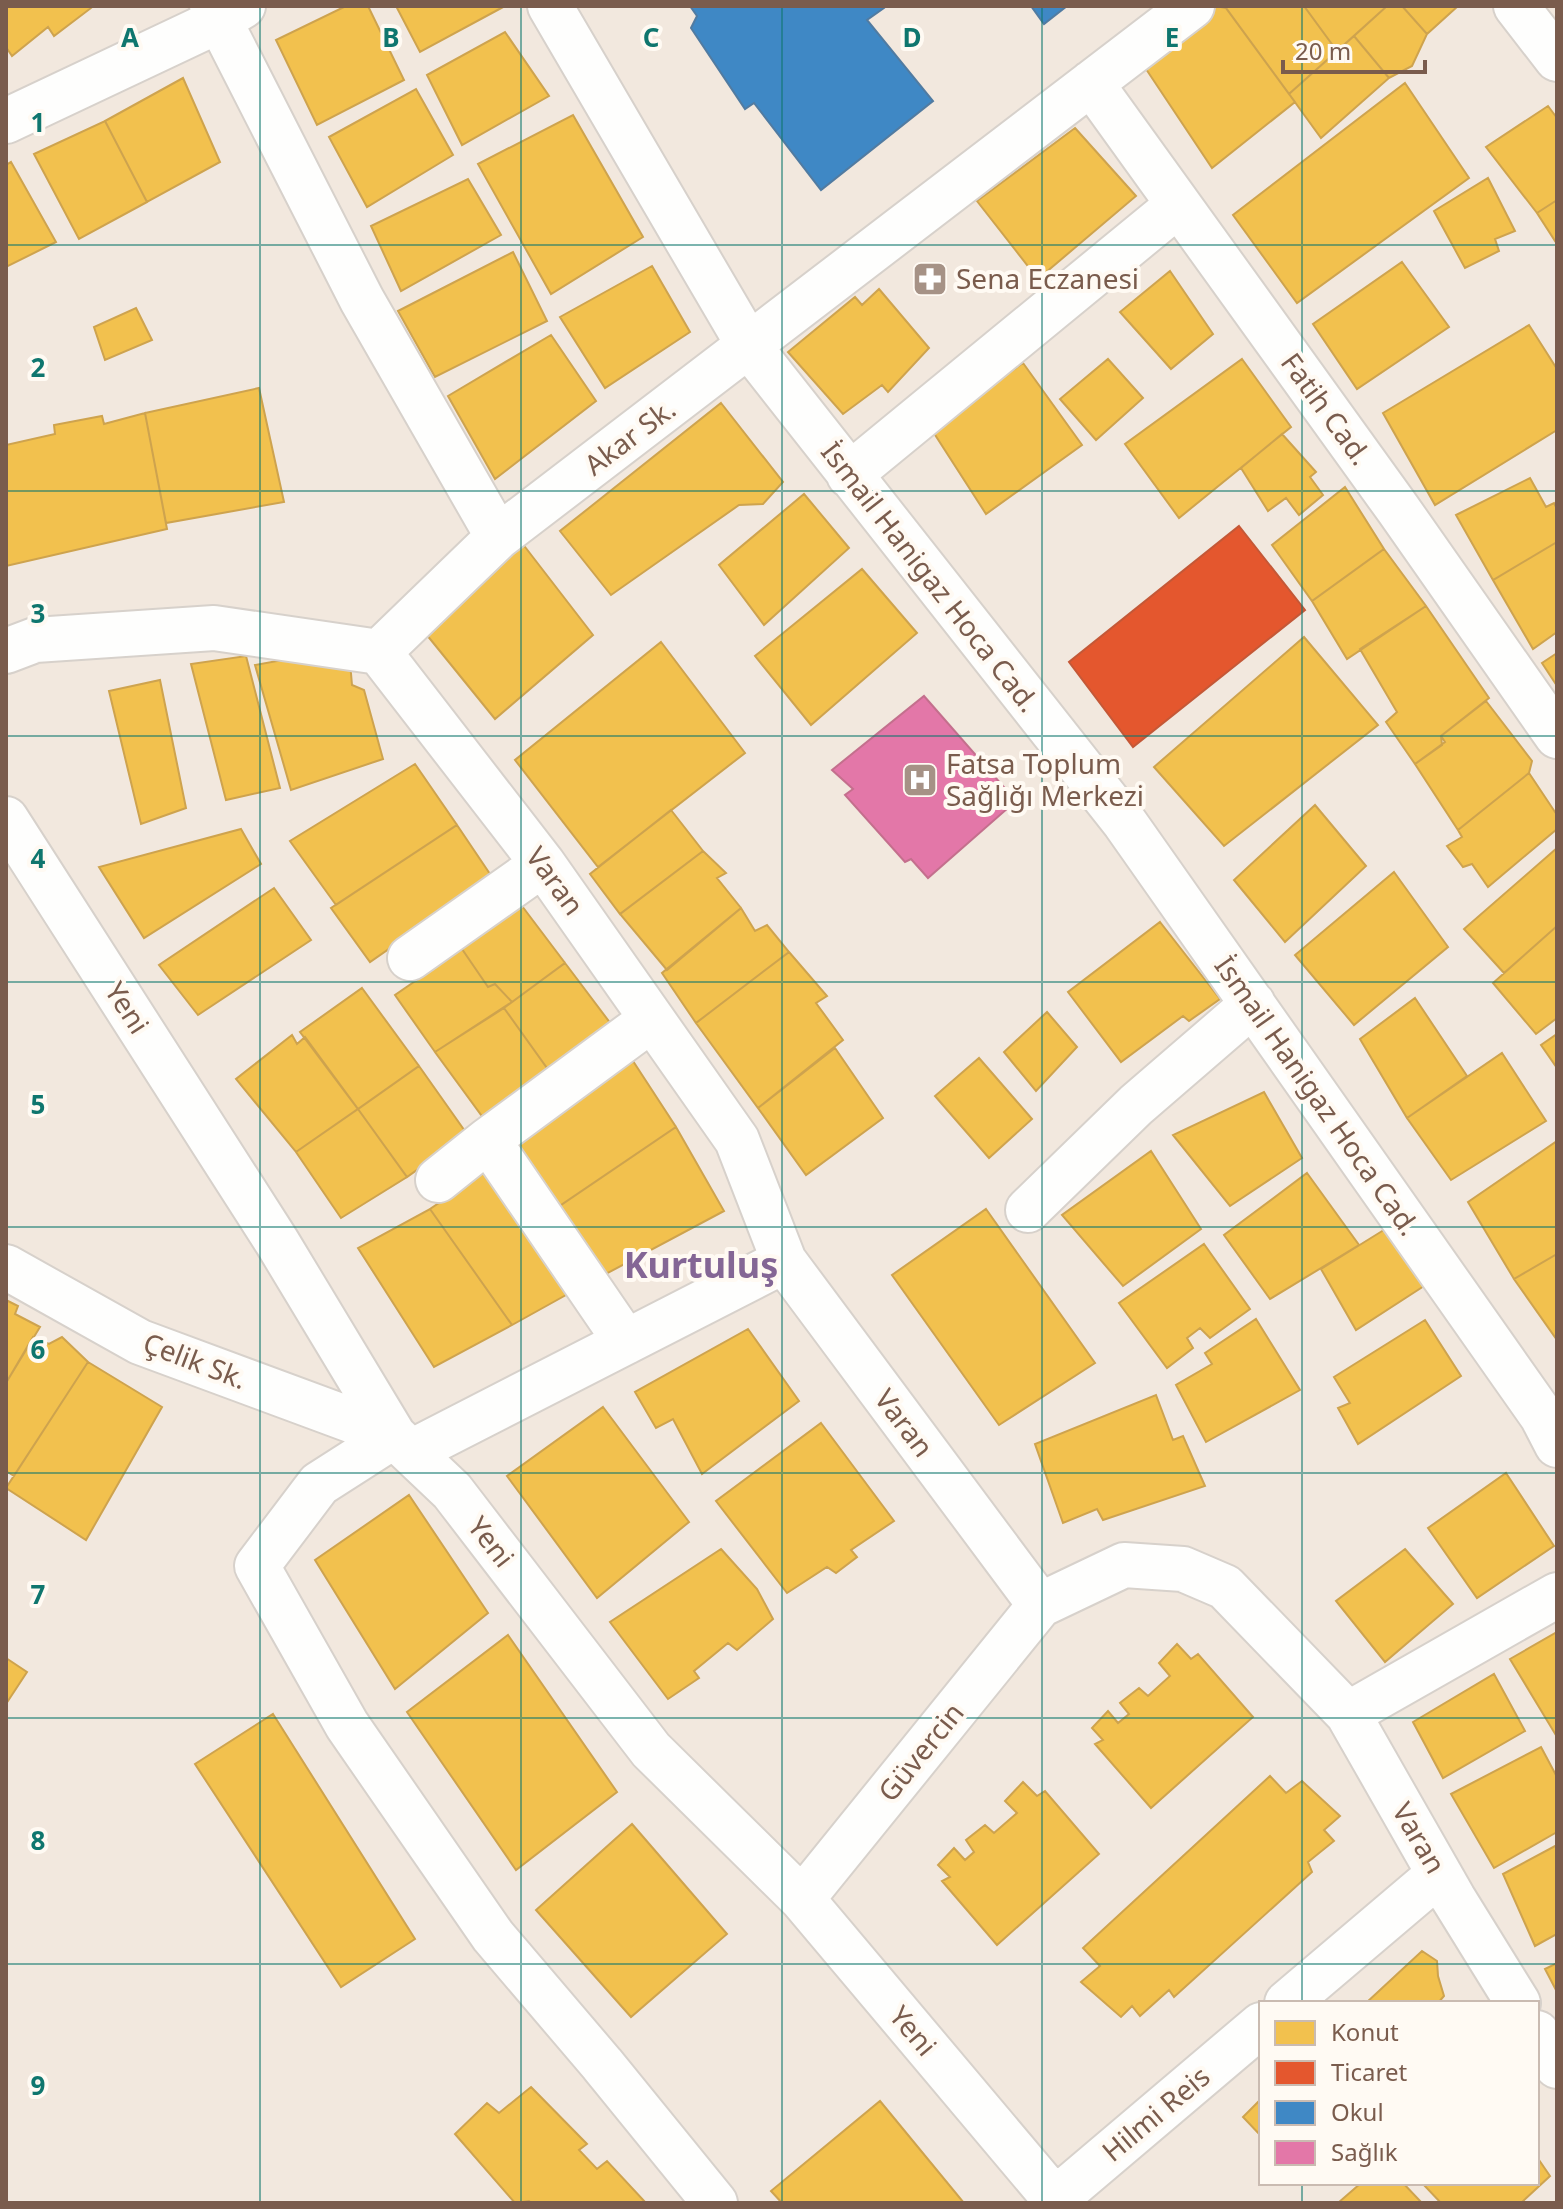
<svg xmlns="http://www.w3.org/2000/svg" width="1563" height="2209" font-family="'Noto Sans',sans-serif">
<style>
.residential{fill:#f2e8de;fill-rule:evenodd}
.homes{fill:#f2c14e;stroke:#cea34e;stroke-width:2}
.shops{fill:#e4572e;stroke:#c45837;stroke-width:2}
.schools{fill:#3f88c5;stroke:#517ba1;stroke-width:2}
.health{fill:#e377a8;stroke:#c46f8d;stroke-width:2}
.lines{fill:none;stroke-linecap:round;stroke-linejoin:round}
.minor-casing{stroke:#d7d1cb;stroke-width:48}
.minor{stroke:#fefefd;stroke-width:44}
.grid{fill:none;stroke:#0f766e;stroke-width:2;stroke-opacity:0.55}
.labels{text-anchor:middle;stroke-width:8;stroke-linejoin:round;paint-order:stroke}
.poi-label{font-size:28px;fill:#7a5c4d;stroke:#fffaf3;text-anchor:start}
.street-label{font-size:28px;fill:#7a5c4d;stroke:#fffaf3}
.district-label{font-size:36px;font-weight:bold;fill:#846695;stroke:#fffaf3}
.grid-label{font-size:26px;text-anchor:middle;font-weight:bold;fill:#0f766e;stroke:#fffaf3;stroke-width:8;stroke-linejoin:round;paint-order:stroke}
</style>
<rect width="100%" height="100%" fill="#f9f5f0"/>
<!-- residential -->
<path class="residential" d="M6 6H1557V2203H6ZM1261 2003H1537V2183H1261Z"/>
<!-- homes -->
<path class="homes" d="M6 6H89L91 8 54 36 48 27 12 56 6 47Z
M346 6H368L404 80 317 125 276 40Z
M396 6H505L420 52Z
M1215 6 1226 8 1295 102 1212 168 1144 66Z
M1228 6H1304L1337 51 1289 94 1226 8Z
M1304 6H1387L1337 51Z
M1387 6H1402L1427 34 1412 66 1389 78 1354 36Z
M1402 6H1458L1427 34Z
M505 32 549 96 462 145 427 75Z
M1354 36 1389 78 1321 138 1289 94Z
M183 78 220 162 147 202 105 121Z
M1405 83 1469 178 1297 303 1233 215Z
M416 89 453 155 367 207 329 137Z
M1548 106 1557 118V200L1537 213 1486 147Z
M573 115 643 237 551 294 478 164Z
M105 121 147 202 79 239 34 154Z
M1075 128 1136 196 1038 279 977 201Z
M11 162 56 242 6 267V165Z
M1488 178 1515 231 1495 239 1499 251 1465 268 1434 211Z
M468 179 501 235 401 291 371 226Z
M1557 200V244L1537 213Z
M513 252 547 321 435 377 398 311Z
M1402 262 1449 327 1357 389 1313 324Z
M652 266 690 332 605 388 560 317Z
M1170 271 1213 334 1171 369 1120 312Z
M879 289 929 348 888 392 882 385 843 414 788 352 855 297 862 305Z
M136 308 152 340 105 360 94 327Z
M1529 325 1557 369V430L1435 505 1383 413Z
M551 335 596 401 495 479 448 396Z
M1108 359 1143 398 1096 440 1060 399Z
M1242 359 1291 427 1179 518 1125 444Z
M1023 363 1082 445 986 514 930 427Z
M259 388 284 502 166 523 145 413Z
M721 403 783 482 763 504 739 505 611 595 560 531Z
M145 413 167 529 6 566V445L55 434 54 425 102 416 104 424Z
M1282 434 1316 472 1310 477 1323 495 1299 515 1286 498 1268 511 1241 468Z
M1530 478 1546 507 1554 503 1557 509V542L1493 580 1456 515Z
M1345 487 1384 549 1312 601 1272 545Z
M804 494 849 548 764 625 719 565Z
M1557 542V632L1533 649 1493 580Z
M522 543 593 635 495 719 422 629Z
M1384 549 1426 606 1347 659 1312 601Z
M862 569 917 633 811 725 755 656Z
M1426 606 1489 698 1441 736 1442 745 1415 764 1386 722 1397 712 1360 649Z
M1304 637 1378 725 1224 846 1154 767Z
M661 642 745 753 598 867 515 760Z
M1557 653V686L1542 663Z
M310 655 350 662 352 685 364 690 383 759 291 790 255 665Z
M246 656 280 788 226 800 191 664Z
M160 680 186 808 141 824 109 691Z
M1486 701 1532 761 1529 773 1458 830 1415 764 1445 742 1441 736Z
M415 764 457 825 336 905 290 841Z
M1529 773 1557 815V829L1488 887 1472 864 1463 867 1447 846 1462 837 1458 830Z
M1315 805 1366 866 1285 942 1234 880Z
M671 810 703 851 620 914 590 874Z
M457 825 492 877 370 962 331 908Z
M241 829 261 864 144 938 99 867Z
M1557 848V926L1504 973 1464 929Z
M703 851 726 873 717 878 741 908 667 970 620 914Z
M1394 872 1448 947 1354 1025 1295 955Z
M274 888 311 940 198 1015 159 965Z
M522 906 565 963 512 1002 495 984 488 987 462 949Z
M741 908 755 931 767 925 789 952 696 1023 662 973Z
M1160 922 1220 999 1189 1021 1183 1016 1121 1062 1068 992Z
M1557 926V1018L1536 1034 1493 983Z
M462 949 488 987 495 984 512 1002 435 1052 395 995Z
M789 952 827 996 816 1003 843 1040 758 1108 696 1023Z
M565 963 614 1028 552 1075 504 1008Z
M362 988 419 1066 358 1109 300 1032Z
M1415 998 1467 1076 1407 1118 1360 1039Z
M504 1008 552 1075 487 1123 435 1052Z
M1047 1012 1077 1047 1036 1091 1004 1052Z
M1557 1034V1068L1541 1045Z
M292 1035 297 1044 305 1037 358 1109 296 1152 236 1079Z
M835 1048 883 1118 806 1175 758 1108Z
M1502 1053 1546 1121 1451 1180 1407 1118Z
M979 1058 1032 1119 989 1158 935 1096Z
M633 1061 676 1127 558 1207 508 1135Z
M419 1066 467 1134 407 1177 358 1109Z
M1264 1092 1302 1158 1230 1206 1173 1135Z
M358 1109 407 1177 341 1218 296 1152Z
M676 1127 724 1211 602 1276 558 1207Z
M1557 1141V1254L1514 1279 1468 1202Z
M1151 1151 1201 1229 1123 1286 1062 1215Z
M494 1166 575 1290 512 1325 430 1209Z
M1307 1173 1359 1245 1270 1299 1224 1235Z
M430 1209 512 1325 434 1367 358 1248Z
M986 1209 1095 1363 999 1425 892 1275Z
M1387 1228 1424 1286 1356 1330 1321 1269Z
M1204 1244 1250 1309 1210 1338 1200 1328 1187 1338 1193 1348 1167 1368 1119 1303Z
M1557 1254V1340L1514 1279Z
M6 1300 18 1306 15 1314 40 1327 6 1383Z
M1256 1319 1300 1390 1206 1442 1176 1385 1212 1364 1205 1353Z
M1425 1320 1461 1376 1358 1444 1338 1408 1350 1403 1334 1377Z
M748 1329 799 1401 702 1474 673 1419 656 1428 635 1392Z
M33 1337 49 1344 62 1337 88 1362 14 1476 6 1471V1383Z
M88 1362 162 1407 86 1540 6 1488Z
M1156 1395 1173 1440 1183 1436 1205 1486 1103 1520 1097 1509 1063 1523 1035 1444Z
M603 1407 689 1522 597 1598 507 1476Z
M821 1423 894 1521 851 1550 857 1557 836 1573 827 1567 787 1593 716 1501Z
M1506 1473 1554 1546 1477 1598 1428 1528Z
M409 1495 488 1613 395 1689 315 1560Z
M721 1549 757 1589 773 1619 737 1650 728 1643 694 1671 699 1678 668 1699 610 1622Z
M1405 1549 1453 1604 1385 1662 1336 1601Z
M1557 1632V1737L1510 1659Z
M508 1635 617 1792 516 1870 407 1712Z
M1177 1644 1191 1659 1198 1654 1253 1717 1151 1808 1095 1744 1103 1740 1092 1728 1108 1711 1118 1723 1129 1714 1120 1703 1139 1688 1148 1696 1170 1676 1159 1663Z
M6 1658 27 1672 6 1704Z
M1494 1674 1525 1731 1443 1778 1413 1722Z
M273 1714 415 1939 341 1987 195 1764Z
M1541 1747 1557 1777V1832L1494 1868 1451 1794Z
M1270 1776 1286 1793 1302 1781 1340 1816 1324 1830 1334 1841 1308 1862 1312 1872 1174 1997 1169 1990 1140 2016 1132 2006 1121 2017 1081 1982 1100 1966 1083 1948Z
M1023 1782 1037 1796 1045 1791 1099 1854 997 1945 942 1881 950 1877 938 1865 954 1848 965 1860 974 1852 966 1840 985 1825 994 1833 1017 1813 1005 1801Z
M632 1824 727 1934 631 2017 536 1910Z
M1557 1845V1934L1535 1946 1503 1874Z
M1422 1951 1437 1961 1438 1976 1444 1996 1438 2003H1366Z
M1557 1963V1992L1545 1969Z
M531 2087 587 2144 579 2150 597 2169 607 2161 646 2203H531L529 2201 515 2203 455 2134 487 2103 499 2113Z
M1261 2099V2136L1243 2117Z
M880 2101 964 2203H782L771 2191Z
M1537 2157 1550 2176 1521 2203H1441L1422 2183H1537Z
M1361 2183H1403L1422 2203H1338Z"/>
<!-- shops -->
<path class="shops" d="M1239 526 1305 610 1133 747 1069 662Z"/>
<!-- schools -->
<path class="schools" d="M690 6H883L884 8 867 20 933 101 821 190 754 103 745 109 691 28 697 16Z
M1031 6H1067L1044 24Z"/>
<!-- health -->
<path class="health" d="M924 696 1016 801 928 878 911 859 905 862 845 795 853 789 832 770Z"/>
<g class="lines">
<!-- minor casing -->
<g class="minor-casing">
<path id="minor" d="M212 6 362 300 498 537
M550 6 749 346 1125 823 1542 1416 1557 1445
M1516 6 1557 59
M1091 83 1398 509 1557 736
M6 121 220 20 243 6
M849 475 1178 205
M6 651 35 640 214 628 379 652 498 537 1192 6
M379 652 543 864 737 1140 784 1261 1040 1605 1124 1565 1183 1569 1225 1587 1348 1714 1453 1898 1518 2003
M6 819 277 1242 394 1436 452 1491 651 1750 802 1899 1058 2203
M410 958 543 864
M488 1140 652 1019
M438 1180 488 1140 626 1342
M1028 1210 1136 1105 1253 1004
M6 1267 140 1342 394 1436
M394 1436 319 1484 257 1566 347 1725 493 1936 602 2064 715 2203
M411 1452 784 1261
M1348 1714 1557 1595
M802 1899 1040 1605
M1287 2003 1439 1874
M1537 2033 1557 2066
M1051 2203 1261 2025"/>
</g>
<!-- minor -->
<use href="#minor" class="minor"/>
</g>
<!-- grid -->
<path class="grid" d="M260 6V2203M521 6V2203M782 6V2203M1042 6V2203M1302 6V2003M6 245H1557M6 491H1557M6 736H1557M6 982H1557M6 1227H1557M6 1473H1557M6 1718H1557M6 1964H1557M1302 2183V2203"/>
<!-- icons -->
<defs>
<g id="pharmacy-square" transform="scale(1.8)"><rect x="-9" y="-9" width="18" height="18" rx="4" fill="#a69286" stroke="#fffaf3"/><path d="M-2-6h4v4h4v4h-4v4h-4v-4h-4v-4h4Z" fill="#fff"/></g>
<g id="hospital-square" transform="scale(1.8)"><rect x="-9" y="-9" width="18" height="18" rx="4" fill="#a69286" stroke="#fffaf3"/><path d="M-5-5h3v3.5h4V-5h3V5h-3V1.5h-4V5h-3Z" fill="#fff"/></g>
</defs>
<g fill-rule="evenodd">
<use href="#pharmacy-square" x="930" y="279"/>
<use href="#hospital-square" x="920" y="780"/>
</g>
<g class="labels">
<!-- poi labels -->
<g class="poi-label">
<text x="956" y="289">Sena Eczanesi</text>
<text x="946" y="774">Fatsa Toplum<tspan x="946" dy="32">Sağlığı Merkezi</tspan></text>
</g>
<!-- street labels -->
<g class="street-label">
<text transform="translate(1326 409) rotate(54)" y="10">Fatih Cad.</text>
<text transform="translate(630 437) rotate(-37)" y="10">Akar Sk.</text>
<text transform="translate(930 577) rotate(52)" y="10">İsmail Hanigaz Hoca Cad.</text>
<text transform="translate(555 881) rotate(54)" y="10">Varan</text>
<text transform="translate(127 1008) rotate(57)" y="10">Yeni</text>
<text transform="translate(1317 1096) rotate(55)" y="10">İsmail Hanigaz Hoca Cad.</text>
<text transform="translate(195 1361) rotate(21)" y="10">Çelik Sk.</text>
<text transform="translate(904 1423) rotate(53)" y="10">Varan</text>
<text transform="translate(491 1542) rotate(52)" y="10">Yeni</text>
<text transform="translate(921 1752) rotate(-51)" y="10">Güvercin</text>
<text transform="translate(1419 1838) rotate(60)" y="10">Varan</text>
<text transform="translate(913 2031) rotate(50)" y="10">Yeni</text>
<text transform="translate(1156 2114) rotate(-40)" y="10">Hilmi Reis</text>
</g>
<!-- district labels -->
<g class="district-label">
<text x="701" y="1278">Kurtuluş</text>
</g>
</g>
<g class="grid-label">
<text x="130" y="47">A</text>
<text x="391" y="47">B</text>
<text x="651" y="47">C</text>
<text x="912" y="47">D</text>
<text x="1172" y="47">E</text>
<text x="38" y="132">1</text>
<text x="38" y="377">2</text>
<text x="38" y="623">3</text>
<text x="38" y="868">4</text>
<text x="38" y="1114">5</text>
<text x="38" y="1359">6</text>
<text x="38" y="1604">7</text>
<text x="38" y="1850">8</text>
<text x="38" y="2095">9</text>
</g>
<!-- border -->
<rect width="1563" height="2209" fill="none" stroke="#7a5c4d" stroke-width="16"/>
<!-- legend -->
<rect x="1259" y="2001" width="280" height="184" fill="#fffaf3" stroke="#cabbb1" stroke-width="2"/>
<rect x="1275" y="2021" width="40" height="24" fill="#f2c14e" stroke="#cabbb1" stroke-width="2"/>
<text x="1331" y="2041" font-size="24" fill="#7a5c4d">Konut</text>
<rect x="1275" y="2061" width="40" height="24" fill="#e4572e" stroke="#cabbb1" stroke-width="2"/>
<text x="1331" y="2081" font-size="24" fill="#7a5c4d">Ticaret</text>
<rect x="1275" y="2101" width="40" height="24" fill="#3f88c5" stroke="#cabbb1" stroke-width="2"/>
<text x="1331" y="2121" font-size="24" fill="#7a5c4d">Okul</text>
<rect x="1275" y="2141" width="40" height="24" fill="#e377a8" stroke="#cabbb1" stroke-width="2"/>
<text x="1331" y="2161" font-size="24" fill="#7a5c4d">Sağlık</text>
<!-- scale -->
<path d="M1283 60v12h142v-12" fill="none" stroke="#7a5c4d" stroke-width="4"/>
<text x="1295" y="60" font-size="24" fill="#7a5c4d" stroke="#fffaf3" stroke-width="6" paint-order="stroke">20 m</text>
</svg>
